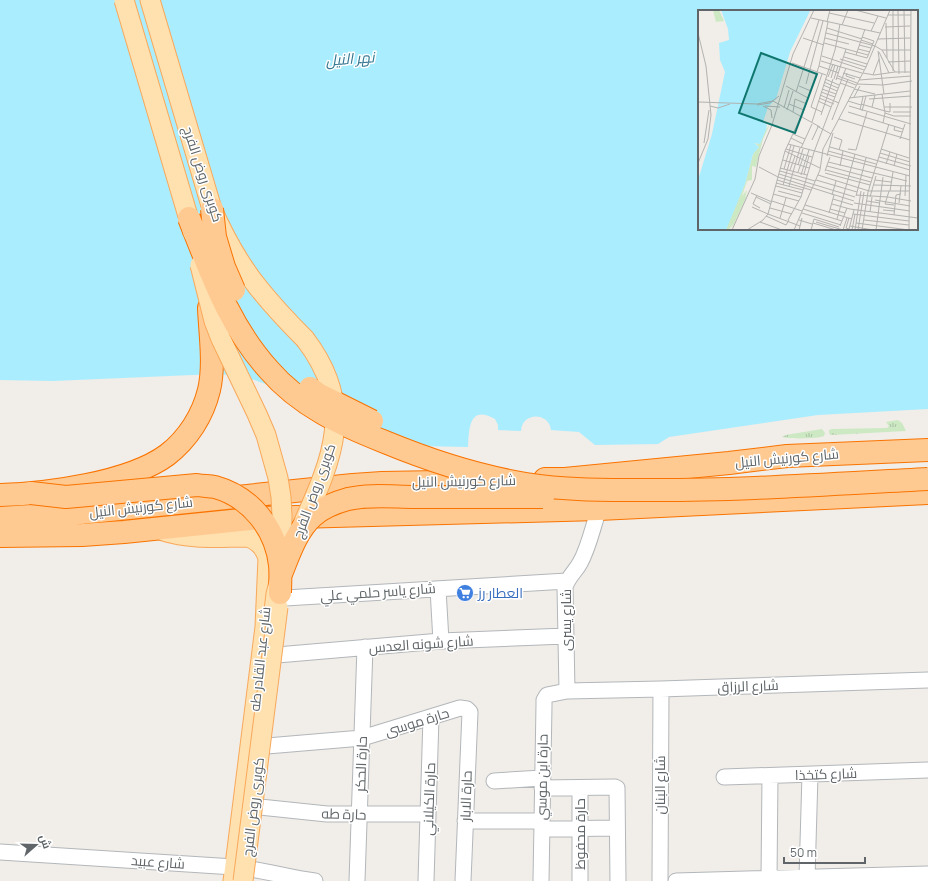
<svg xmlns="http://www.w3.org/2000/svg" width="928" height="881" font-family="Manrope,Cairo,sans-serif">
<style>
.grass{fill:url(#grass-tufts)}
.water{fill:#aaedff;fill-rule:evenodd}
.lines{fill:none;stroke-linecap:round;stroke-linejoin:round}
.minor-casing{stroke:#b3b7ba;stroke-width:17}
.major-casing{stroke:#f8a85a;stroke-width:21}
.highway-casing{stroke:#f97300;stroke-width:24}
.minor{stroke:#fff;stroke-width:15}
.major{stroke:#ffe0af;stroke-width:19}
.highway{stroke:#ffca91;stroke-width:22}
.major-bridge-casing{stroke:#f8a85a;stroke-width:21;stroke-linecap:butt}
.highway-bridge-casing{stroke:#f97300;stroke-width:24;stroke-linecap:butt}
.major-bridge{stroke:#ffe0af;stroke-width:19}
.highway-bridge{stroke:#ffca91;stroke-width:22}
.labels{text-anchor:middle;stroke-width:3;stroke-linejoin:round;paint-order:stroke}
.street-label{font-size:14px;fill:#5f6568;stroke:#fff}
.shop-label{font-size:14px;fill:#366cbe;stroke:#fff;text-anchor:start}
.water-label{font-size:15px;font-style:italic;fill:#357892;stroke:#fff}
.inset-road{fill:none;stroke:#b3b3b1;stroke-width:1}
.view{fill:#0f766e;fill-opacity:0.15;stroke:#0f766e;stroke-width:2}
.inset-edge{fill:none;stroke:#5f6568;stroke-width:2}
</style>
<defs>
<pattern id="grass-tufts" width="24" height="20" patternUnits="userSpaceOnUse"><rect width="24" height="20" fill="#cce9c4"/><path d="M3 7l-1-3M5 7V3M7 7l1-3M15 17l-1-3M17 17v-4M19 17l1-3" fill="none" stroke="#a9c0a3"/></pattern>
</defs>
<rect width="100%" height="100%" fill="#f1ede8"/>
<!-- grass -->
<path class="grass" d="M898 420 902 423 906 431 831 435 829 433V430L832 429 887 428 889 426 886 422Z
M822 429 825 433C825 434 824 435 824 436 819 439 787 439 782 437L786 435Z"/>
<!-- water -->
<path class="water" d="M0 0H928V409L818 415 669 437 658 444 595 445 579 432 551 430C549 412 522 412 521 431L498 430V425L495 419C469 404 469 429 468 447L370 445C337 440 306 407 278 390 259 379 237 375 216 374L53 381 0 380ZM699 11H917V229H699Z"/>
<g class="lines">
<!-- minor casing -->
<g class="minor-casing">
<path id="minor" d="M438 589 441 641
M285 598 567 581
M277 655 441 641 566 636
M567 691 565 587C568 577 575 572 580 563 589 547 593 526 599 509
M267 746 362 738 460 708 467 709 470 712 463 881
M724 777 928 770
M494 781 542 778
M542 788 615 787 617 788 618 881
M580 788V881
M260 807 327 814H428
M465 821H542
M542 829 617 828
M0 852 234 867C262 869 288 878 315 881
M807 877 810 775
M769 878 770 776
M357 881 365 647
M426 881 431 717
M541 881 544 705V700L547 695 567 691 661 689 928 680
M660 881 661 689
M676 881 928 874"/>
</g>
<!-- major casing -->
<g class="major-casing">
<path id="major" d="M150 0 212 209C224 236 238 262 257 286 272 305 288 322 305 339
M163 531C192 540 219 537 248 537 259 541 264 547 268 558L265 627 233 881"/>
</g>
<!-- highway casing -->
<g class="highway-casing">
<path id="highway" d="M545 479H565L729 463 787 456 928 450
M0 495C46 494 129 483 167 455 188 439 203 415 209 390 215 365 210 333 209 308
M0 518 80 513 353 485 382 483 496 481
M0 536 82 535 124 532 260 518 599 509 928 493"/>
</g>
<!-- minor -->
<use href="#minor" class="minor"/>
<!-- major -->
<use href="#major" class="major"/>
<!-- highway -->
<use href="#highway" class="highway"/>
<!-- major-bridge casing -->
<g class="major-bridge-casing">
<path id="major-bridge" d="M124 0 193 233
M200 265 214 321 221 339 257 414 266 435 278 478 281 497 282 516 281 574 276 594 273 619
M302 526C333 457 356 406 305 339
M243 881 278 607"/>
</g>
<!-- highway-bridge casing -->
<g class="highway-bridge-casing">
<path id="highway-bridge" d="M212 209 215 237 224 267 234 290
M189 218C211 273 229 326 269 370 300 406 342 425 385 442 431 461 477 476 526 484 563 490 601 490 638 490 735 491 832 484 928 479
M310 388 318 394 372 421
M31 493 66 497 197 485C203 486 209 486 215 487 251 497 276 529 280 565 281 574 280 584 280 593
M281 574C289 554 297 530 313 516 322 508 337 502 348 499 370 494 394 497 415 497 458 497 500 497 543 497"/>
</g>
<!-- major-bridge -->
<use href="#major-bridge" class="major-bridge"/>
<!-- highway-bridge -->
<use href="#highway-bridge" class="highway-bridge"/>
</g>
<!-- icons -->
<defs>
<g id="supermarket-disc" transform="scale(0.9)"><circle r="9.5" fill="#3f7fe0" stroke="#fff"/><path d="M-6-5.5h2.5l.6 2H6L4.5 2H-2.5L-4.4-4H-6ZM-1.5 3.2a1.3 1.3 0 1 0 .1 0ZM3 3.2a1.3 1.3 0 1 0 .1 0Z" fill="#fff"/></g>
</defs>
<g fill-rule="evenodd">
<use href="#supermarket-disc" x="465" y="593"/>
</g>
<g class="labels">
<!-- street labels -->
<g class="street-label">
<text transform="translate(203 174) rotate(72)" y="5">كوبرى روض الفرج</text>
<text transform="translate(787 458) rotate(-5)" y="5">شارع كورنيش النيل</text>
<text transform="translate(464 481) rotate(-1)" y="5">شارع كورنيش النيل</text>
<text transform="translate(314 491) rotate(-70)" y="5">كوبرى روض الفرج</text>
<text transform="translate(141 507) rotate(-6)" y="5">شارع كورنيش النيل</text>
<text transform="translate(378 592) rotate(-4)" y="5">شارع ياسر حلمي علي</text>
<text transform="translate(566 620) rotate(-90)" y="5">شارع يسرى</text>
<text transform="translate(421 644) rotate(-4)" y="5">شارع شونه العدس</text>
<text transform="translate(260 659) rotate(-84)" y="5">شارع عبد القادر طه</text>
<text transform="translate(748 686) rotate(-2)" y="5">شارع الرزاق</text>
<text transform="translate(417 722) rotate(-17)" y="5">حارة موسى</text>
<text transform="translate(361 764) rotate(-88)" y="5">حارة الحكر</text>
<text transform="translate(826 774) rotate(-2)" y="5">شارع كتخذا</text>
<text transform="translate(542 777) rotate(-89)" y="5">حارة ابن موسي</text>
<text transform="translate(660 785) rotate(-90)" y="5">شارع البنان</text>
<text transform="translate(466 796) rotate(-88)" y="5">حارة الابار</text>
<text transform="translate(429 799) rotate(-88)" y="5">حارة الكيلاني</text>
<text transform="translate(253 807) rotate(-83)" y="5">كوبرى روض الفرج</text>
<text transform="translate(344 814) rotate(2)" y="5">حارة طه</text>
<text transform="translate(580 834) rotate(-90)" y="5">حارة محفوظ</text>
<text transform="translate(158 862) rotate(4)" y="5">شارع عبيد</text>
</g>
<!-- shop labels -->
<g class="shop-label">
<text x="478" y="598">العطار رز</text>
</g>
<!-- water labels -->
<g class="water-label">
<text transform="translate(350 59) rotate(-4)" y="5">نهر النيل</text>
</g>
</g>
<!-- overview -->
<g transform="translate(698 10)">
<rect width="220" height="220" fill="#f1ede8"/>
<path d="M15 0H21L26 11 18 12ZM72 114 65 129 58 157 54 156V170L49 171 44 186 49 180 47 188 52 179 35 216 33 218 35 213 31 220H28L34 201 35 202 47 174 55 144 61 137 57 133 62 134 66 122Z" fill="#cce9c4"/>
<path d="M23 0 112 1 92 42 78 89 70 97 65 112 69 115 68 120 62 134 56 133 61 137 55 144 47 174 28 220H0V170L14 124 27 62 22 50 21 33 31 30 30 19Z" fill="#aaedff"/>
<path class="inset-road" d="M157 0 188 8M195 0V61M200 0 201 64M206 0 207 63M131 3 176 13M190 5H213M113 8 182 23M129 12 132 0M188 13 189 48M144 15 150 0M187 17 212 16M129 18 164 29M173 21 180 6M0 23 8 56 13 105 10 129 0 153M128 23 177 36M164 27 176 31 169 48M105 28 126 35M127 28 151 34M180 29 212 28M163 30 175 34M126 33 170 45M161 35 173 38M177 36 184 40 197 62H213M160 39 172 42M184 40H212M180 41 186 84M147 42 169 48M181 42 191 63M158 45 167 19M124 46 166 60M146 47 169 54M142 49 168 57M123 51 143 57M190 52 212 51M94 53 128 65M121 56 141 63M143 57 164 63M145 63 162 68M149 63 148 66 157 69M165 63 176 65 197 62M175 65 181 49M140 66 159 73M130 67 135 54M133 68 137 55M139 68 158 75M127 69 141 75M136 69 140 56M138 70 148 39M161 70 213 66M126 72 140 78M142 73 156 78M108 74 125 11M159 74 185 75 214 71M125 75 139 81M88 76 110 88M101 76 113 81M124 79 138 84M156 79 177 84M98 82 121 10M123 82 137 87M184 84 187 103 185 113M122 85 141 93M156 87 162 76M121 88 136 94M151 88 212 81M171 89 213 86M120 91 133 97M150 91 163 95M0 92 59 94 75 91 122 117M91 94 106 100M163 94 187 101M59 95 72 93 81 86M12 96 20 98 32 94M65 96 73 100 74 108M67 96 82 97M151 96 213 114M174 97 177 85M186 97H214M86 98 91 80M89 100 95 81M162 100 165 87M164 101 168 86M187 101 192 102V93M95 102 97 89 109 94M124 102 113 97 124 64M150 102 205 119M195 102H213M187 103 196 106H213M123 105 135 69M141 109 212 130M134 110 150 69M114 112 137 40 142 14M119 116 133 124M197 116 196 120 204 122M95 124 107 129M136 127 144 130 141 140M93 128 105 134M202 129 207 114M114 130 120 117M6 133 11 100M90 134 212 166M132 137 212 160M103 138 114 114M88 139 114 147M150 139 158 140 169 102M183 139 211 148M87 141 122 158M130 141 178 154M182 143 212 152M129 146 135 123M181 147 213 156M85 150 111 158M107 152 111 140M130 152 209 171M188 154 192 142M100 155 105 139M129 156 174 168M142 156 145 141M196 156 199 144M61 157 80 167 156 191M82 158 109 165M86 159 93 135M92 160 97 146M128 160 173 172M82 161 117 171M127 161 132 147M100 162 106 145M127 163 172 175M81 164 157 187M106 164 111 146M103 165 107 152M120 165 171 181H211M79 170 113 180M118 170 159 182M177 170 193 172M78 173 105 180M85 175 96 136M176 175 213 176M78 176 104 183M91 176 102 138M80 181 103 187M191 181 187 194 196 195M192 181 195 162M53 183 74 192M75 184 101 191M59 185 55 194 62 198M134 185 138 171M158 185 190 187 213 191M158 186 168 148M207 186 208 165M58 187 73 194M172 187 178 166M135 189 155 195M177 190 212 196M74 191 104 201M169 191 182 193M156 193 212 201M201 193 203 176M134 194 152 199 220 208M107 195 154 209M54 197 70 204M72 198 94 204M105 199 144 211M132 199 147 203M185 200 197 201M172 202 174 187M104 203 143 215M131 203 136 185M70 204 102 216M155 204 211 211M196 205 198 185 203 184M68 206 88 215 91 210M82 208 88 188M139 209 157 144M90 210 103 187 116 142 148 58M101 210 114 214M166 210 211 215M62 212 84 220M118 212 145 220M115 213 138 220M158 213 211 220M142 216 149 198M152 216 175 220M151 219 156 200M151 219 148 218 151 208M34 220 57 169 61 146 74 115 95 44 116 0M49 220 65 210 70 204 87 141 106 100 121 56 130 12M96 220 122 160 125 139 168 57 192 0M101 220 104 208M113 220 116 209 141 217M145 220 149 208M154 220 157 204M157 220 163 181M160 220 166 182M164 220 170 182 191 114M178 220 185 167M211 220 213 0"/>
<path class="view" d="M63 43 119 64 97 123 41 103Z"/>
<rect width="220" height="220" class="inset-edge"/>
</g>
<!-- north arrow -->
<g transform="translate(36 845) rotate(70)" stroke="#ffffff" stroke-width="3" paint-order="stroke">
<path d="M0-3L7 15L0 10L-7 15Z" fill="#5f6568"/>
<text y="-6" font-size="11" font-weight="bold" text-anchor="middle" fill="#5f6568">ش</text>
</g>
<!-- scale -->
<path d="M784 857v6h81v-6" fill="none" stroke="#5f6568" stroke-width="2"/>
<text x="790" y="857" font-size="12" fill="#5f6568" stroke="#ffffff" stroke-width="3" paint-order="stroke">50 m</text>
</svg>
